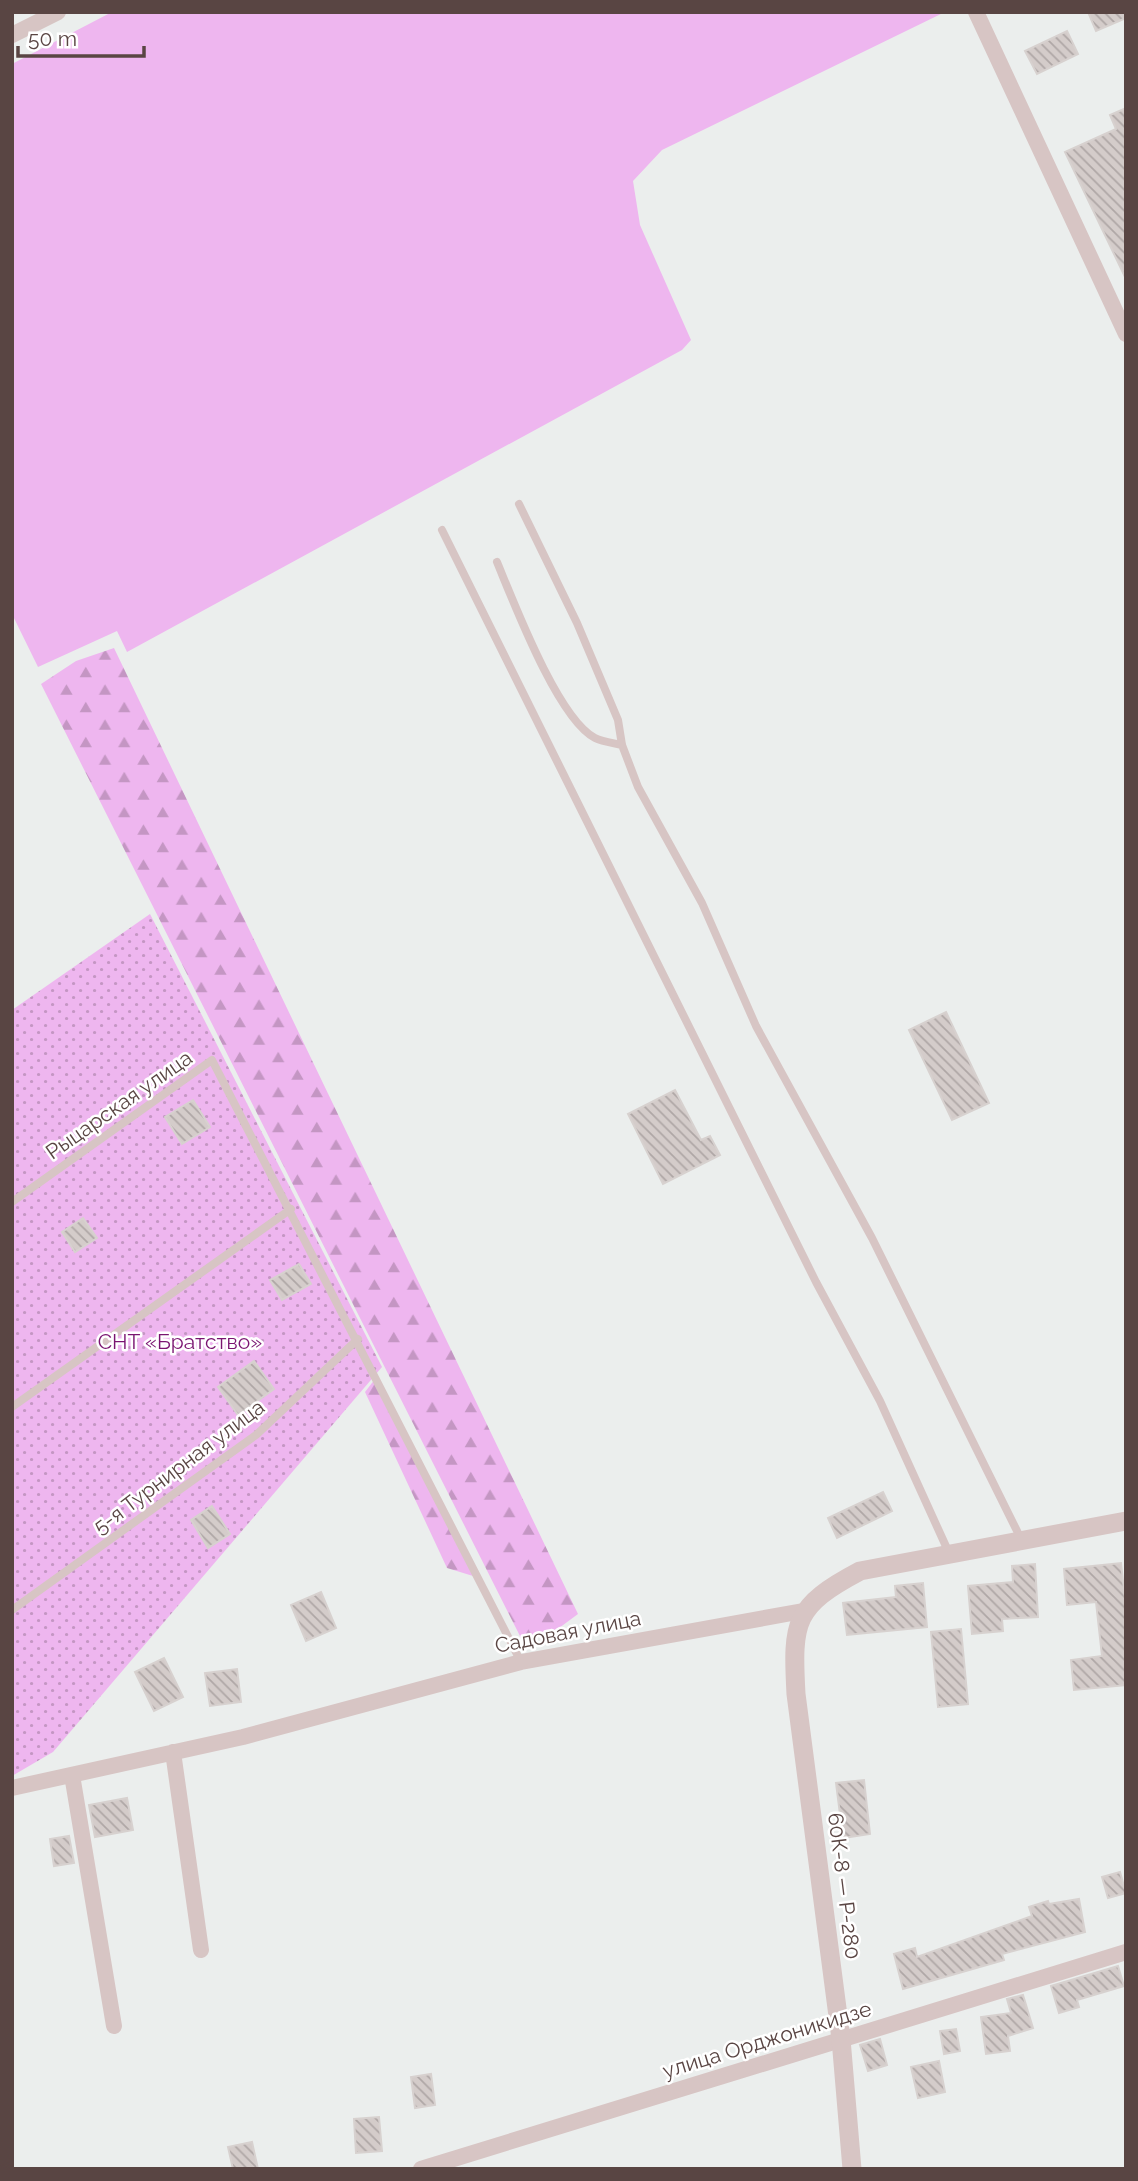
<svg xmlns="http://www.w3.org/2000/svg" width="1138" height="2181" font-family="Raleway,sans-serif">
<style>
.grass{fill:#eeb6ef}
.forest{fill:url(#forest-firs)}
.garden{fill:url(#garden-dots)}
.building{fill:url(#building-back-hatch);stroke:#d7d1cf;stroke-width:2}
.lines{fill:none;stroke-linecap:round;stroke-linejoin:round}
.service{stroke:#d7c5c4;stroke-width:8}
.minor{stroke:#d7c5c4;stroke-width:16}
.tertiary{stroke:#d7c5c4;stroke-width:19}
.labels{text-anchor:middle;stroke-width:5;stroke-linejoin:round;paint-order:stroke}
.street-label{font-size:21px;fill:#594543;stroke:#fff}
.park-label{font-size:21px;fill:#7a1471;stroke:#fff}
</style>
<defs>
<pattern id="forest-firs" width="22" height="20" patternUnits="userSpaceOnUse" patternTransform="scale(1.75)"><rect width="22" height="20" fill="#eeb6ef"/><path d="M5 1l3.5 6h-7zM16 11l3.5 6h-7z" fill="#c496c3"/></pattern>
<pattern id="garden-dots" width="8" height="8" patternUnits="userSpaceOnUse" patternTransform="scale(1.75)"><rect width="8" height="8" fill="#eeb6ef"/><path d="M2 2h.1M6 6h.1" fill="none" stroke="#c496c3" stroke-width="1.8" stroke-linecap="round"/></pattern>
<pattern id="building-back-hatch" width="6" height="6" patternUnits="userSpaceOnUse" patternTransform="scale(1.75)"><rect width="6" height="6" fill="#d4ccca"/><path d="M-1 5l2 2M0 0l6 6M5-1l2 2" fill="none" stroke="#afa7a6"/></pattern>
</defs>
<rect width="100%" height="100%" fill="#ebeeed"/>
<!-- grass -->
<path class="grass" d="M112 12H945L662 150 633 181 640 225 691 340 682 350 127 652 117 631 38 667 12 614V64Z"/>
<!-- forest -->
<path class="forest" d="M114 648 578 1614 555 1631 522 1640 41 684 76 661Z
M375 1379 473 1576 447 1568 365 1392Z"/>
<!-- garden -->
<path class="garden" d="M150 914 382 1367 53 1752 12 1776V1010Z"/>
<!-- building -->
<path class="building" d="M1088 12H1126V18L1096 31Z
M1067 31 1078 54 1037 74 1025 51Z
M1126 108V279L1065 152 1116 129 1110 115Z
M946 1012 989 1103 952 1120 909 1030Z
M675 1090 701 1140 710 1136 720 1155 663 1184 628 1114Z
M193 1100 210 1127 182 1144 165 1117Z
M83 1218 97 1238 75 1252 62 1232Z
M299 1264 311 1284 282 1300 270 1280Z
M254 1361 274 1389 238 1415 218 1387Z
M883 1492 892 1511 837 1538 828 1518Z
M212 1506 230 1534 208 1548 191 1520Z
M1121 1563 1126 1607V1685L1074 1690 1071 1660 1102 1656 1096 1602 1067 1605 1064 1569Z
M1035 1564 1038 1617 1002 1619 1003 1631 972 1634 968 1586 1013 1582 1012 1566Z
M923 1583 927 1627 847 1635 843 1603 896 1597 895 1586Z
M321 1592 336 1628 306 1641 291 1605Z
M961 1629 968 1704 938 1707 931 1632Z
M164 1658 183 1697 154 1711 135 1672Z
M237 1669 241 1702 210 1706 205 1673Z
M864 1780 870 1834 843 1838 836 1783Z
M127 1798 133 1830 95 1837 89 1805Z
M69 1836 74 1863 54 1866 50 1839Z
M1120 1872 1126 1893 1108 1898 1102 1877Z
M1079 1899 1085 1932 1002 1954 1004 1960 903 1989 894 1954 915 1948 917 1957 1032 1916 1029 1907 1048 1901 1049 1904Z
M1118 1966 1124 1986 1077 2000 1079 2007 1059 2013 1051 1986Z
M1023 1995 1033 2028 1008 2036 1010 2051 986 2054 981 2017 1011 2013 1007 1999Z
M956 2029 960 2051 944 2054 940 2031Z
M880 2039 887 2065 868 2071 860 2045Z
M939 2061 945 2092 918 2098 911 2067Z
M431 2074 435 2105 415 2108 411 2077Z
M379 2117 382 2151 356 2153 354 2119Z
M252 2142 258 2169H233L228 2147Z"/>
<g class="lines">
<!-- service -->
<path class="service" d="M519 504 577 623 618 720 622 745 638 787 702 903 756 1026 872 1238 1021 1539
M442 530 816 1282 880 1401 949 1553
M497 562C514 603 558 719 595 738 603 742 614 743 622 745
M12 1202 212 1060 521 1662
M12 1407 291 1209
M12 1610 256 1435 358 1339"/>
<!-- minor -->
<path class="minor" d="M976 12 1126 334
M12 35 58 12
M173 1752 201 1950
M72 1775 114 2026
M12 1788 243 1737 521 1662 803 1611
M421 2169 1126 1952"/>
<!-- tertiary -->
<path class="tertiary" d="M852 2169 841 2039 796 1694C792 1621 794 1606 860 1571L1126 1521"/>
</g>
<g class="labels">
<!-- street labels -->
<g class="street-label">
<text transform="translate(119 1105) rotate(-35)" y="7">Рыцарская улица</text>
<text transform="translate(179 1467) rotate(-37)" y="7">5-я Турнирная улица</text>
<text transform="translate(568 1632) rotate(-11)" y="7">Садовая улица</text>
<text transform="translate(844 1886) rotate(83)" y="7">60К-8 — Р-280</text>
<text transform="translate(767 2040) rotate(-17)" y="7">улица Орджоникидзе</text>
</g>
<!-- park labels -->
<g class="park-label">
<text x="180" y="1349">СНТ «Братство»</text>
</g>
</g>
<!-- border -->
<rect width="1138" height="2181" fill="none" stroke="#594543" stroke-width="28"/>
<!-- scale -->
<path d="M18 46v10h126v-10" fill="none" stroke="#594543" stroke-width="3.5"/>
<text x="28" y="46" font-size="21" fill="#594543" stroke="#ffffff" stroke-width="5" paint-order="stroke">50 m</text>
</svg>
